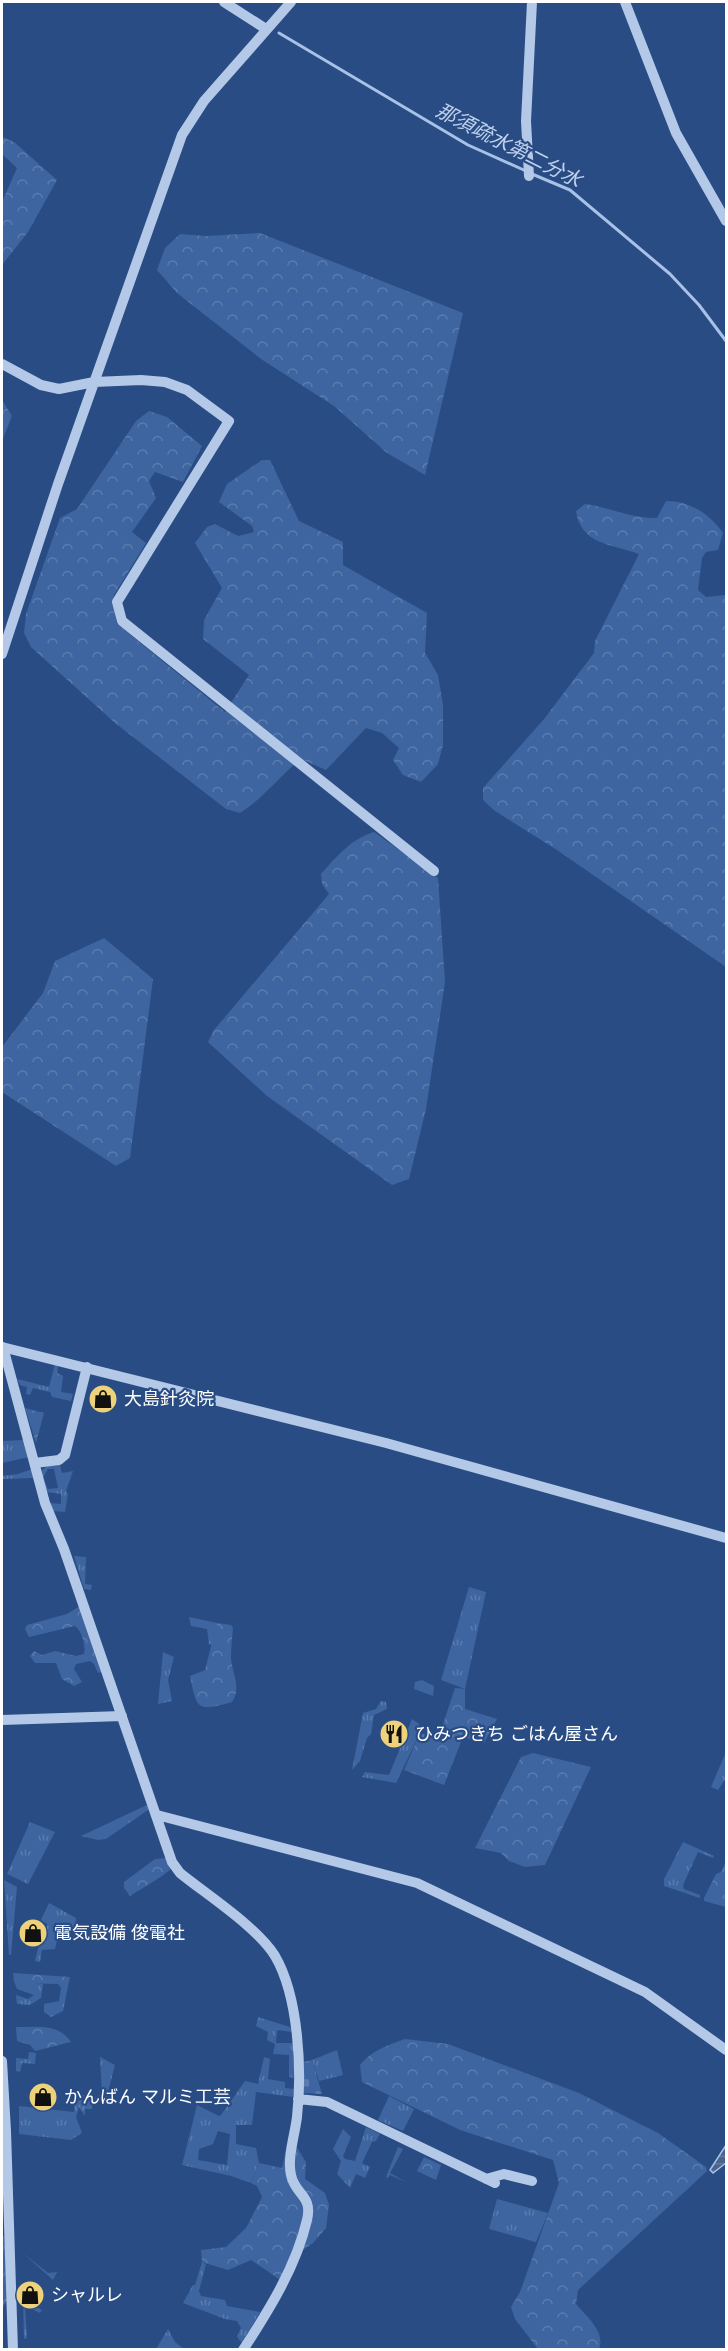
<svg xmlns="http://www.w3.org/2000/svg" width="728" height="2351" font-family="Helvetica,'Noto Sans JP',sans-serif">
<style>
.grass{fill:url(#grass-tufts);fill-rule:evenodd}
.forest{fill:url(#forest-crowns)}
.cemetery{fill:url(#cemetery-stones)}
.water{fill:url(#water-rules);stroke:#a8c2e7;stroke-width:1.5}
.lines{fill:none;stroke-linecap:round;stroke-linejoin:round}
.stream{stroke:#a8c2e7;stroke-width:3}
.minor{stroke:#b4c8e7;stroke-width:10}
.labels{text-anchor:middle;stroke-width:4.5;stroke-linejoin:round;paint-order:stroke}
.poi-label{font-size:18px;fill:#fff;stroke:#294c84;text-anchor:start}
.water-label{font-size:20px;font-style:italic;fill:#bfd2ee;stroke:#294c84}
</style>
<defs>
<pattern id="grass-tufts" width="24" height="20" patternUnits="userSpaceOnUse" patternTransform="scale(1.5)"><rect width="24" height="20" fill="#3e65a0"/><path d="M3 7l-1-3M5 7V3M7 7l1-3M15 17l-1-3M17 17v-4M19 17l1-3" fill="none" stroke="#5b7cae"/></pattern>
<pattern id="forest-crowns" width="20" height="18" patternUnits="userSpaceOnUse" patternTransform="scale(1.5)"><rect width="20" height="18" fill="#3e65a0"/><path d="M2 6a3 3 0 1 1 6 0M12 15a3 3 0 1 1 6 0" fill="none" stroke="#5b7cae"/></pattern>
<pattern id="cemetery-stones" width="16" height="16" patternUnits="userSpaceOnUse" patternTransform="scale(1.5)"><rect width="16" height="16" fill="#3e65a0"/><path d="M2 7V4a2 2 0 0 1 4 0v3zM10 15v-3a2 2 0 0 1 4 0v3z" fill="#5b7cae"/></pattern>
<pattern id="water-rules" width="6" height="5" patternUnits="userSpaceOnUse" patternTransform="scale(1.5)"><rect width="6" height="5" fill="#4a638b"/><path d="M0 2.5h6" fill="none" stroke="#657a9c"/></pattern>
</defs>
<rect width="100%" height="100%" fill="#294c84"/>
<!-- grass -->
<path class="grass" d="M55 1364 58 1366 57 1373 63 1376 61 1392 73 1394 71 1401 52 1397 50 1392 33 1388 30 1395 26 1394 27 1387 20 1385 17 1379 49 1387Z
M24 1440 29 1457 2 1463V1441Z
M60 1465 62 1473 73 1471 66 1491 68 1494 65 1512 52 1511 49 1503 61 1504V1494L46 1492 41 1471 47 1466ZM48 1469H54L58 1488 48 1489 43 1477Z
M32 1469 34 1478 2 1479V1476L18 1474Z
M74 1556 86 1557 85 1584 92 1585 91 1590 84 1589Z
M469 1587 486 1592 465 1689 441 1680Z
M189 1617 217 1623 212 1645 209 1644 207 1629 191 1626Z
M163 1652 174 1657 168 1680 172 1701 158 1704Z
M422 1680 434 1686 433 1696 414 1689 415 1682Z
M381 1701 386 1702 387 1709 374 1715 371 1734 367 1738 360 1761 352 1770 363 1713 376 1709Z
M412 1719 419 1724 420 1733 396 1783 362 1777 365 1772 389 1775Z
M726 1752V1778L718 1790 711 1787Z
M147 1805 148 1810 106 1839 98 1840 81 1836Z
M30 1822 55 1832 28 1884 7 1874Z
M683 1842 714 1856 713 1858 698 1852 683 1885 684 1889 700 1895V1898L664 1886V1879Z
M4 1880 17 1887 11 1955H9Z
M49 1903 76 1918 75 1928 60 1925 55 1949 42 1950 40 1962 35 1961 38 1948 44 1943 47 1924 41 1920Z
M14 1981 43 1984 41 1998 30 2005 17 2004 16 1995 28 1999 34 1995 17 1989Z
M258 2017 290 2027 292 2032 277 2030 276 2043H293L294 2078 289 2077V2055L273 2054 275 2044 267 2040 268 2032 256 2026Z
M337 2050 343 2075 319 2081 312 2060Z
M29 2052 36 2053 35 2064 22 2063 20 2072 16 2071V2058L28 2059Z
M100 2057 115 2065 106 2100 92 2105V2109H85V2116L79 2107 76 2117 82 2133 71 2140 19 2134V2106L74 2112 76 2093 94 2098 102 2094Z
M264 2057 270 2059 268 2079 285 2082V2088L294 2089V2097L256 2092 252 2125H236V2144L256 2148 259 2163 251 2183 231 2176 182 2165 197 2105 219 2116 221 2115 245 2081 258 2084ZM218 2131 230 2134 227 2165 198 2160 199 2149 213 2144Z
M389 2096 414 2109 403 2131 378 2120Z
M366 2127 380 2134 376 2141 372 2142 362 2163 370 2167 365 2178 356 2174 350 2188 337 2174 341 2161 333 2149 343 2129 351 2137 343 2156 345 2159 355 2161Z
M398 2147 403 2149 390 2173 406 2182 390 2175 388 2178 386 2177Z
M497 2199 548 2213 536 2242 489 2229Z
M23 2253 48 2273 57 2272 53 2280Z
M202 2262 206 2264 199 2291 201 2296 225 2300 227 2306 260 2312 242 2343 237 2337 241 2328 237 2321 225 2319 183 2303 193 2285H195Z
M23 2299 42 2310 40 2313 25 2306 27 2338 24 2339Z
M168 2329 175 2342 184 2349H156Z"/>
<!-- forest -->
<path class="forest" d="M2 137 14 142 57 180 28 232 2 265V202L17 168 2 154Z
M260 233 463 313 425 475 387 453 334 406 261 359 177 293 157 270 165 248 180 234 206 236Z
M2 400 12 416 2 441Z
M149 411 167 417 202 446 183 482 155 472 149 481 156 498 132 532 146 543 114 595 112 602 117 624 225 712 249 675 203 639 204 620 222 588 195 543 207 527 215 524 238 536 254 532 252 526 219 502 227 484 262 460H270L299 521 343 542V565L427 613 425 653 438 675 443 705V745L438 764 421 782 403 775 393 760 399 748 382 733 366 728 326 770 301 759C279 776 264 798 240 813L226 809 115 723 31 647 24 633 26 614 60 518 77 509 136 421Z
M666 501C690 501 710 514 723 533L718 550 706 552 702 558 698 590 706 597 726 595V967L557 850 495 811 483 800V788L544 719 594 653 595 641 639 554C612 544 581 545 576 511L585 504C609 507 633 519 657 518Z
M374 832 438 878 445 982 426 1109 409 1179 392 1185 267 1096 208 1042 214 1030 329 894 322 884 321 874C337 856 351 839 374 832Z
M104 938 153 979 130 1158 116 1166 2 1092V1047L43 993 55 961Z
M25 1408 44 1413 36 1443Z
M80 1606 104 1671 98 1673 94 1664 90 1661 76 1664 74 1669 82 1682 74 1686 62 1679 56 1663H35L30 1656 34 1651 42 1655 55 1651 76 1656 84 1654C86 1646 82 1631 75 1626L29 1637 25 1629 27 1625 67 1614Z
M217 1623 231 1625 233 1628C232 1638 231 1648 231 1658 232 1673 242 1688 232 1702 196 1712 197 1709 190 1676L205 1670Z
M455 1688 465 1689V1709L497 1719 484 1743 463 1737 444 1785 404 1770 420 1733 434 1738 439 1736Z
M533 1753 591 1767 545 1865 525 1867 509 1861 501 1853 475 1848 521 1757Z
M166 1858 171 1868C168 1874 139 1890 130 1896L124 1888V1882L155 1859Z
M726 1861V1907L704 1901V1898L716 1874 721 1872Z
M13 1973 70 1977 63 2011 51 2017 44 2012V2004L59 2001 61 1988 58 1984 17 1983 14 1981Z
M16 2027C37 2027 58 2023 71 2042L35 2051 30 2045 17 2041Z
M405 2039 448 2044 579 2093 658 2133 706 2167 707 2171 692 2185 578 2290 576 2304C586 2316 606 2332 599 2349H538L515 2319 511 2307 520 2292 559 2183 553 2160 460 2130 362 2082 360 2065C372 2050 388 2045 405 2039Z
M287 2143 296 2146 306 2162 305 2179 325 2193 329 2205 326 2228 313 2243 300 2252 279 2279 251 2260 228 2270 202 2262 201 2250 226 2247 246 2228 262 2197 257 2186 251 2183 259 2163 282 2168Z
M424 2157 441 2165 436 2180 417 2171Z
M2 2235 6 2238 7 2301 2 2309Z"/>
<!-- cemetery -->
<path class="cemetery" d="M312 2060 322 2094 302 2093 300 2063Z"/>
<!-- water -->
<path class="water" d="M726 2145V2163L713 2173 710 2170Z"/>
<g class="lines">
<!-- stream -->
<path class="stream" d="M279 33 468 145 526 171
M532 174 570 190 670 274 699 305 726 341"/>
<!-- minor -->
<path class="minor" d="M224 2 266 29
M625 2 676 133 726 221
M529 176 526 121 532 2
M2 364 41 385 59 389 94 382 141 380 165 382 187 390 229 421 117 602 122 621 434 871
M2 654 58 484 182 135 204 101 291 2
M2 1347 386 1443 726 1538
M3 1347 45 1503 64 1549 172 1862 180 1873C207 1895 257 1927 275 1956 299 1997 302 2071 297 2117 295 2134 287 2158 291 2175 295 2195 313 2195 307 2220 296 2267 269 2310 243 2350
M35 1463 59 1460 65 1455 87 1367
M2 1720 122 1716
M157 1815 417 1883 645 1992 726 2050
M2 2061 6 2131 13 2350
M298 2099 327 2102 495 2183
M486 2179 504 2174 532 2181"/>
</g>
<!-- icons -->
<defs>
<g id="shop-disc" transform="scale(1.5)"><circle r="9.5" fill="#edd27b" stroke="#294c84"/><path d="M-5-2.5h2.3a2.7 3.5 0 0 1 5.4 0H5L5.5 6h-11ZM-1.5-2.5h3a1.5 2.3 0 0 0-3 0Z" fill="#111"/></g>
<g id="restaurant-disc" transform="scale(1.5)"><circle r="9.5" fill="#edd27b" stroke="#294c84"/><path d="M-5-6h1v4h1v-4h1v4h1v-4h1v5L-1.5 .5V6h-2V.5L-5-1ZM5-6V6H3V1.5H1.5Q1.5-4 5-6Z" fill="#111"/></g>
</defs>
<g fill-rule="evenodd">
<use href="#shop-disc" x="103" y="1399"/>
<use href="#restaurant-disc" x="394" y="1734"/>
<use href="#shop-disc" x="33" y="1933"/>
<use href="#shop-disc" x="43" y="2097"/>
<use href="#shop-disc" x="30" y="2295"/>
</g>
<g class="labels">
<!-- poi labels -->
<g class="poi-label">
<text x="124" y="1405">大島針灸院</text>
<text x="415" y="1740">ひみつきち ごはん屋さん</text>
<text x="54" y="1939">電気設備 俊電社</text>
<text x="64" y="2103">かんばん マルミ工芸</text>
<text x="51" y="2301">シャルレ</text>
</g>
<!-- water labels -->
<g class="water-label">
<text transform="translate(509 145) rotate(27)" y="7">那須疏水第二分水</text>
</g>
</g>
<!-- border -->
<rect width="728" height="2351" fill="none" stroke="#ffffff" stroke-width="6"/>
</svg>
